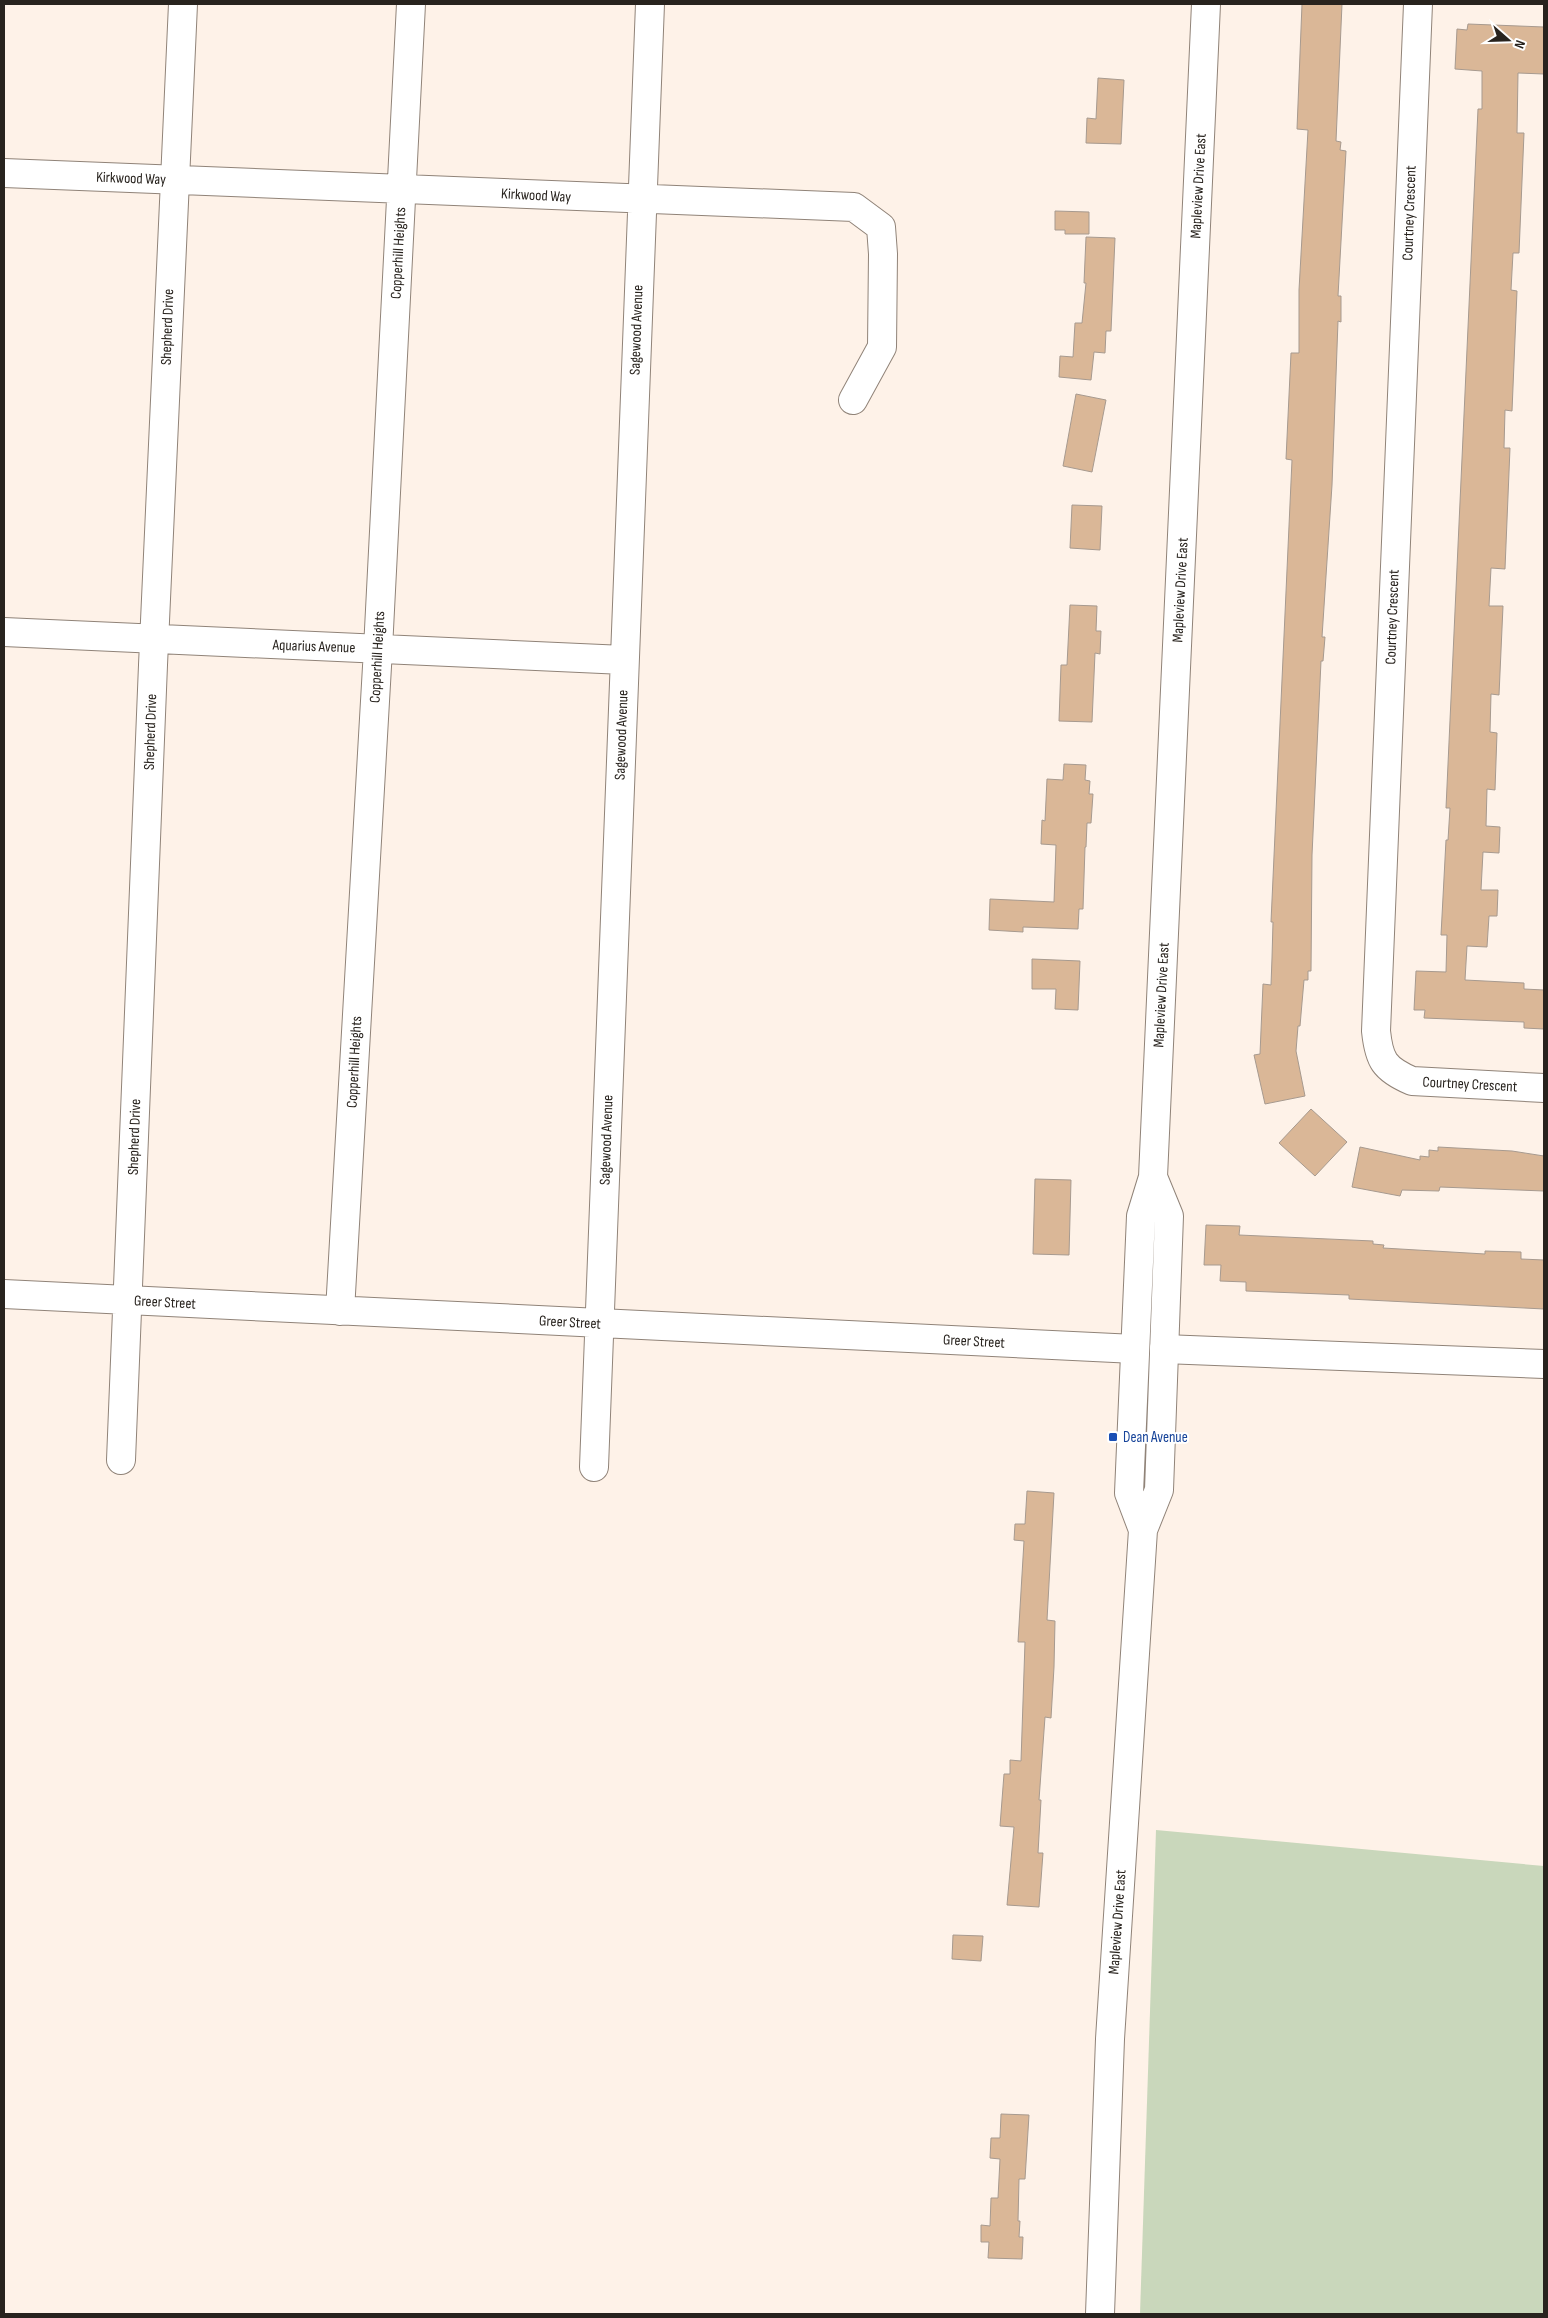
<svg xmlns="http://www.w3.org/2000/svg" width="1548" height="2318" font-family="'Sofia Sans Condensed',sans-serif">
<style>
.green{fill:#c9d7bb}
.building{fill:#dab797;stroke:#a79a8f}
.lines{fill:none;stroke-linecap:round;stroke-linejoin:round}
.minor-casing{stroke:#908378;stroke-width:30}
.major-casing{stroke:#908378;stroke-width:30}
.minor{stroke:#fff;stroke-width:28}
.major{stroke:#fff;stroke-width:28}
.transit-dot{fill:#1a4fb4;stroke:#fff;stroke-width:2}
.labels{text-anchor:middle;stroke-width:4;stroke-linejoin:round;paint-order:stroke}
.street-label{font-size:15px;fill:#28231e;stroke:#fff}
.transit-label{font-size:15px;fill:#164399;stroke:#fff;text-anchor:start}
</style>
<rect width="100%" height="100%" fill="#fef2e8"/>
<!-- green -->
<path class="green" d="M1156 1830 1544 1866V2314H1140Z"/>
<!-- building -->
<path class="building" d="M1302 4H1342L1336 141 1341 142 1340 150 1346 151 1338 296H1341V322L1338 321 1332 485 1322 637H1325L1323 661H1321L1312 855 1311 971H1308V980H1304L1300 1026H1298L1296 1051 1305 1096 1265 1104 1254 1055 1260 1054 1263 984 1271 985 1272 958 1273 922H1271L1292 460 1286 459 1291 353H1299V290L1308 130 1297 129Z
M1468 24 1544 27V74L1518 73 1517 133H1524L1519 253H1513L1511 290 1517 291 1512 411 1505 410 1504 448H1510L1505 569 1491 568 1489 606H1503L1499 695 1491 694 1490 732 1497 733 1495 790 1487 789 1486 826 1500 827 1499 853 1483 852 1481 890H1498L1497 916H1489L1487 947 1467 946 1465 980 1524 983V989L1544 990V1029L1524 1028V1022L1424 1018 1425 1010H1414L1416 971 1446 972 1447 935H1441L1446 840H1448L1450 808H1446L1478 109H1482V71L1455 69 1457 29 1467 30Z
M1098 78 1124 80 1121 144 1086 143 1087 118 1096 119Z
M1055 211 1089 212V234H1065V230H1055Z
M1086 237 1115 238 1111 331H1106L1105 353 1094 352 1091 380 1059 377 1060 356 1073 357 1075 323H1082L1086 283H1084Z
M1076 394 1106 400 1092 472 1063 466Z
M1072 505 1102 506 1100 550 1070 548Z
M1070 605 1097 606 1096 631H1101L1100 654 1095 653 1092 722 1059 721 1061 665H1067Z
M1064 764 1086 765 1085 780 1090 781 1089 794H1093L1091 823H1087L1086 847H1085L1083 909H1079L1078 929 1023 927V932L989 930 990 899 1054 902 1056 845 1041 844 1042 820 1045 821 1047 779 1063 780Z
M1032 959 1080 961 1078 1010 1055 1009 1056 989H1032Z
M1311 1109 1347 1142 1315 1176 1279 1143Z
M1360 1147 1420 1160V1156L1429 1157V1150L1438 1151V1147L1512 1151 1544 1156V1191L1440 1187 1439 1191 1402 1190 1400 1196 1352 1187Z
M1035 1179 1071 1180 1069 1255 1033 1254Z
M1206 1225 1240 1226 1239 1235 1373 1241V1244L1384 1245 1383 1248 1485 1254V1251L1521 1252V1259L1544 1260V1309L1349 1299V1295L1246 1291V1282L1220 1281 1221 1265H1204Z
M1027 1491 1054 1493 1047 1620 1055 1621 1054 1667 1051 1718 1045 1717 1039 1800H1041L1038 1853H1043L1039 1907 1007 1905 1014 1827 1000 1826 1004 1774H1010V1760L1021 1761 1025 1642H1018L1024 1541 1014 1540 1015 1524H1025Z
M953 1935 983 1936 981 1961 952 1959Z
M1001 2114 1029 2115 1025 2179H1019L1018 2221H1020L1019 2237H1023L1022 2259 988 2258 989 2242H981V2225L990 2226 991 2198H998L1000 2159 990 2158 991 2138H1000Z"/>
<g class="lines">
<!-- minor casing -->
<g class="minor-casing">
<path id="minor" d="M1418 4 1376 1031C1379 1060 1384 1069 1412 1081L1544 1088
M4 173 854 207 881 227 883 254 882 347 853 400
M4 632 624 660
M4 1294 1135 1349
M340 1311 378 649 411 4
M1164 1349 1544 1364
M121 1460 153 665 183 4
M594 1467 650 4"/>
</g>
<!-- major casing -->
<g class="major-casing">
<path id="major" d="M1143 1530 1129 1493 1141 1216 1153 1177 1206 4
M1100 2314 1110 2039 1143 1530 1159 1490 1169 1216 1153 1177"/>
</g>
<!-- minor -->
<use href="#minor" class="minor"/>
<!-- major -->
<use href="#major" class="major"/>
</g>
<!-- markers -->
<rect class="transit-dot" x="1108" y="1432" width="10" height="10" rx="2.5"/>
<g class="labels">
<!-- street labels -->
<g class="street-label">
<text transform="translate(131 178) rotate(2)" y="5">Kirkwood Way</text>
<text transform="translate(1198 186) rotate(-87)" y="5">Mapleview Drive East</text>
<text transform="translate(536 195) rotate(3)" y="5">Kirkwood Way</text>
<text transform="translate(1409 213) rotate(-88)" y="5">Courtney Crescent</text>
<text transform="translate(398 253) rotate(-87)" y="5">Copperhill Heights</text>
<text transform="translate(167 327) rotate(-88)" y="5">Shepherd Drive</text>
<text transform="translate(636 330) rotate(-88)" y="5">Sagewood Avenue</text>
<text transform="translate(1180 590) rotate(-87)" y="5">Mapleview Drive East</text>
<text transform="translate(1392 617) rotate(-88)" y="5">Courtney Crescent</text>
<text transform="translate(314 646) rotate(2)" y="5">Aquarius Avenue</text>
<text transform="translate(377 657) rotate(-87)" y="5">Copperhill Heights</text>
<text transform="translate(150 732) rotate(-88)" y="5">Shepherd Drive</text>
<text transform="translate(621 735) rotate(-88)" y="5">Sagewood Avenue</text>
<text transform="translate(1161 995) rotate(-87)" y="5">Mapleview Drive East</text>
<text transform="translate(354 1062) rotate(-87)" y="5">Copperhill Heights</text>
<text transform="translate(1470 1084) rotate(3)" y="5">Courtney Crescent</text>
<text transform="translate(134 1137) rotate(-88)" y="5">Shepherd Drive</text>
<text transform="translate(606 1140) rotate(-88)" y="5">Sagewood Avenue</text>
<text transform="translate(165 1302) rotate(3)" y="5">Greer Street</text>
<text transform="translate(570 1322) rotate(3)" y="5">Greer Street</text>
<text transform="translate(974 1341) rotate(3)" y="5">Greer Street</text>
<text transform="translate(1117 1922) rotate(-86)" y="5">Mapleview Drive East</text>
</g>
<!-- transit labels -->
<g class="transit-label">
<text x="1123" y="1442">Dean Avenue</text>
</g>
</g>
<!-- border -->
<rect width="1548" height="2318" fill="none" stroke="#28231e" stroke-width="10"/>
<!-- north arrow -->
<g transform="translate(1508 40) rotate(110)" stroke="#ffffff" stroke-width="4" paint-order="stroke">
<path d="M0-4L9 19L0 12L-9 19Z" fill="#28231e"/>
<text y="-8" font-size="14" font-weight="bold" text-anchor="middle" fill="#28231e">N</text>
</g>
</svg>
